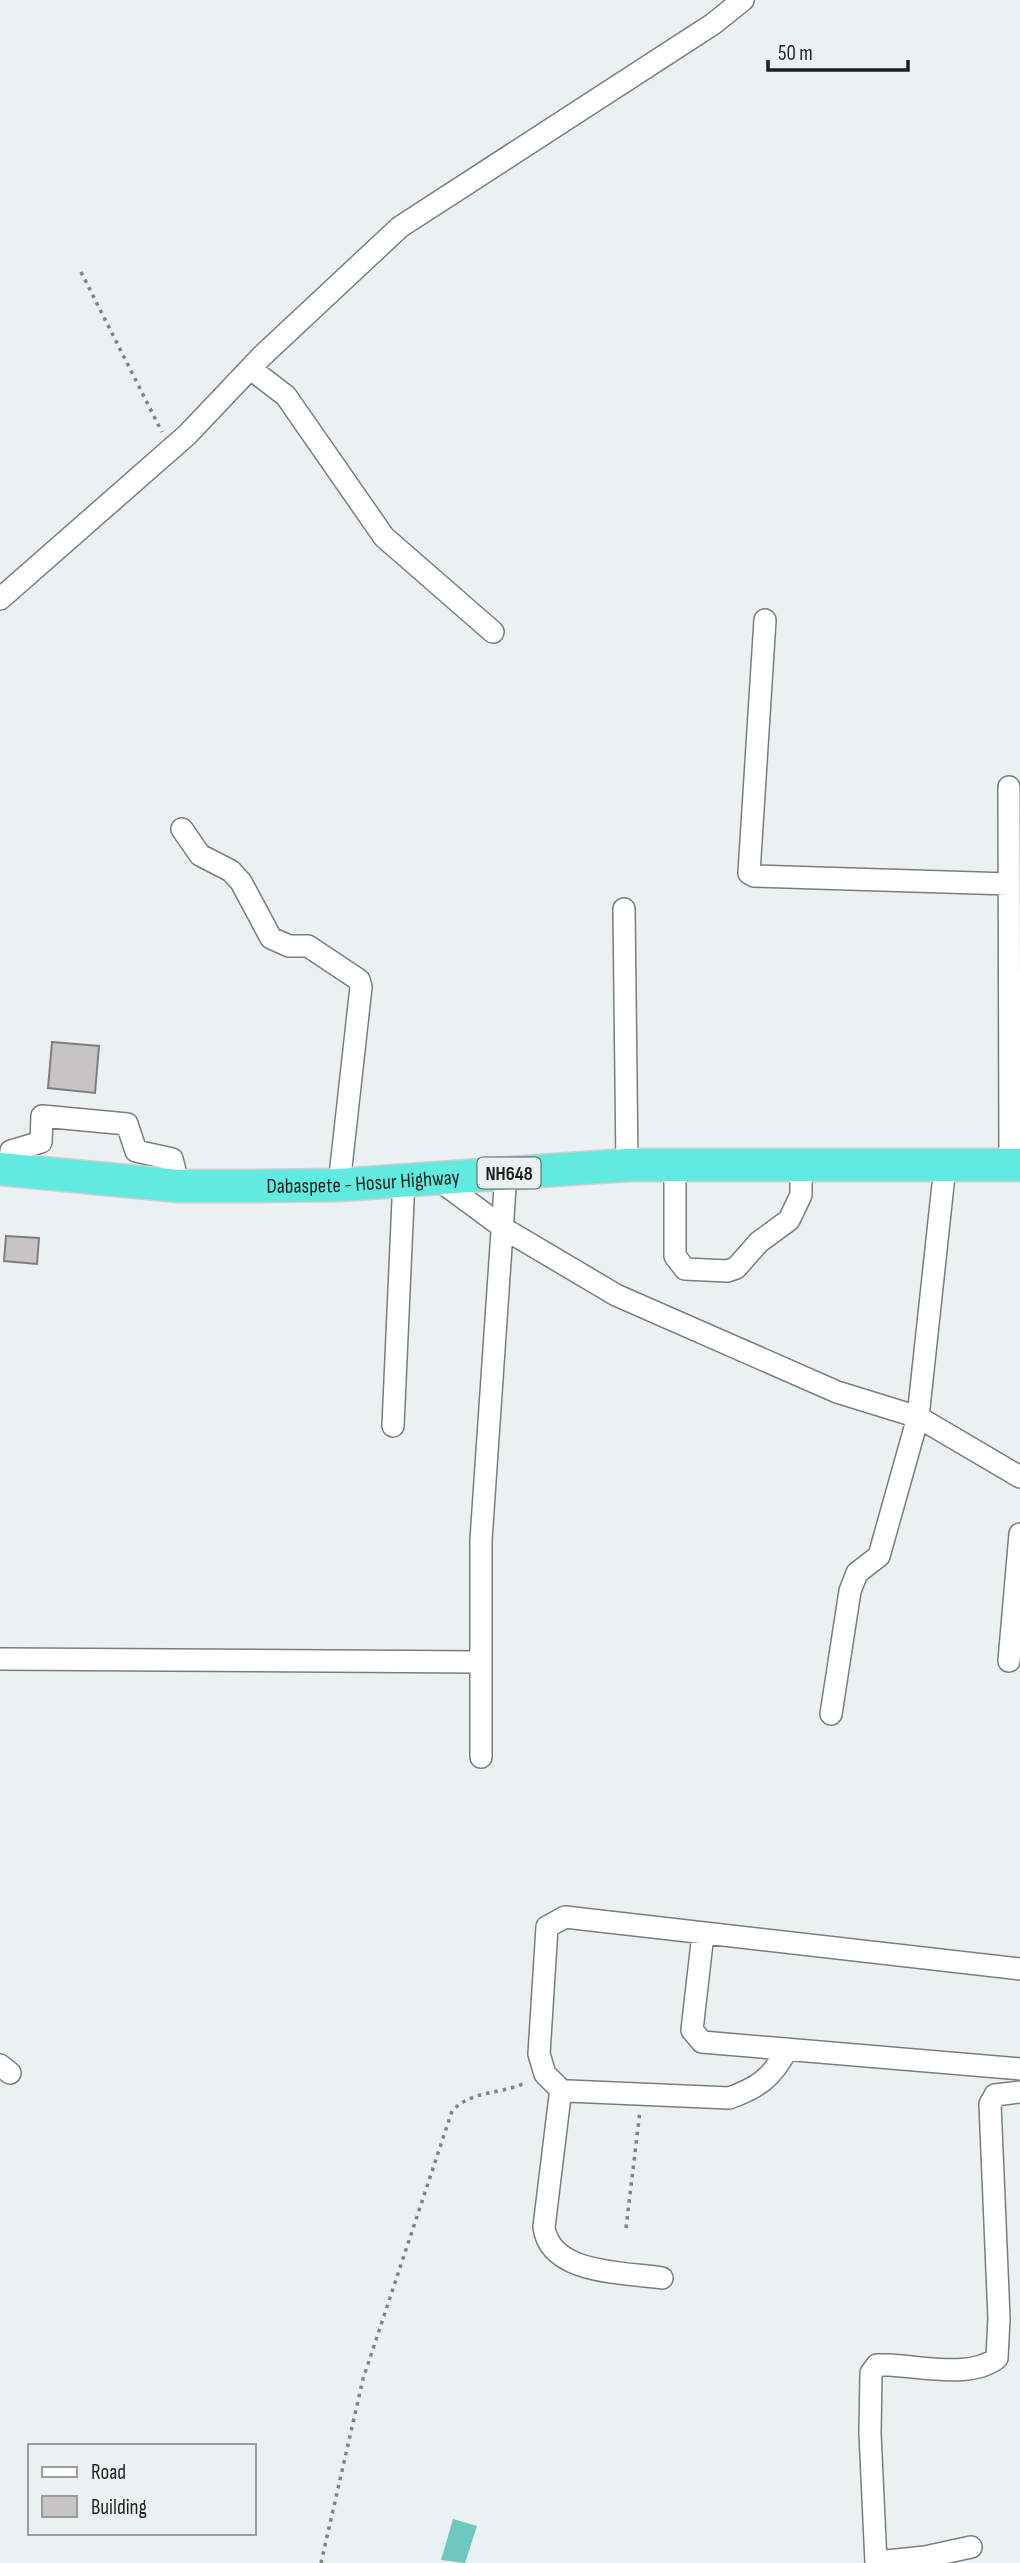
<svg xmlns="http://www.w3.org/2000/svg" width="1020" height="2563" font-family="'Sofia Sans Condensed',sans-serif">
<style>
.water{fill:#6fc8c0}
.building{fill:#c8c3c5;stroke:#817c7f;stroke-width:2}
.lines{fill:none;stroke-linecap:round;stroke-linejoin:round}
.minor-casing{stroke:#797e7d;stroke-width:24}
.highway-casing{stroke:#cdcece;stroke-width:35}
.path{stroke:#7f8382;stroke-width:3.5;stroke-dasharray:3.5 5;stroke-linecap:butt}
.minor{stroke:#fff;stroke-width:21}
.highway{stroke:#61eadf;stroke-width:32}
.labels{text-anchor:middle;stroke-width:6;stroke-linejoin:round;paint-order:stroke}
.shield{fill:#ebf1f0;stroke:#5b5e5e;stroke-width:2}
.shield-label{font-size:19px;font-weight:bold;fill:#1d1f1f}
.street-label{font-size:21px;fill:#1d1f1f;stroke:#ebf1f0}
</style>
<rect width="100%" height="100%" fill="#ebf1f0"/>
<!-- water -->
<path class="water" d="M453 2519 477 2526 465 2563 441 2560Z"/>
<!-- building -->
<path class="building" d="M52 1042 99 1046 95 1093 48 1088Z
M6 1236 39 1238 37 1264 4 1261Z"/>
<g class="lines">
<!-- minor casing -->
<g class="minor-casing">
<path id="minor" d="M251 369 286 396 384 537 493 632
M0 599 187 435 262 356 400 227 713 24 743 0
M765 620 749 873 754 876 1009 884
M1009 787 1010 1165
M182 829 200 855 231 871 241 882 271 938 289 946H308L359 980 361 987 339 1185
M624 909 627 1165
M675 1164V1256L685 1269 727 1271 736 1268 759 1242 789 1220 801 1195V1166
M9 1169 11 1151 41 1142 42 1116 127 1124 136 1151 172 1159 179 1186
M436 1178 508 1231 616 1295 837 1392 918 1417 1020 1477
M393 1426 404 1178
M0 1659 481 1662
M1009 1661 1020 1534
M831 1714 850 1591 857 1573 879 1556 918 1417 945 1166
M481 1757V1540L506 1173
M703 1934 692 2030 702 2042 1020 2069
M0 2065 10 2073
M563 2092 545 2074 539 2054 547 1927 565 1917 1020 1969
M662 2278C625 2272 550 2275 544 2227L560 2096 568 2091 729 2098C758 2088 773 2077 787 2049
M877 2562 925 2557 971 2547
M876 2563 870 2433 871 2373 877 2365H888C919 2366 971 2379 997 2358L999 2318 990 2104 995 2095 1020 2092"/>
</g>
<!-- highway casing -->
<g class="highway-casing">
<g id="highway">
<path id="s1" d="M0 1169 179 1186H256L339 1185 627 1165H1020"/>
</g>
</g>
<!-- path -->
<path class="path" d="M81 272 162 432
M626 2228 640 2111
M321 2563 363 2379 452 2111C473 2089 501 2095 527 2082"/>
<!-- minor -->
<use href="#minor" class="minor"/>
<!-- highway -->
<use href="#highway" class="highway"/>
</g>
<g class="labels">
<!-- shield labels -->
<rect class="shield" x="477.5" y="1157.5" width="63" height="31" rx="5"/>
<g class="shield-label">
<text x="509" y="1180">NH648</text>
</g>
<!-- street labels -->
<g class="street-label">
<text dy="7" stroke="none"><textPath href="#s1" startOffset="364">Dabaspete - Hosur Highway</textPath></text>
</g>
</g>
<!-- legend -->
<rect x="28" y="2444" width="228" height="91" fill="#ebf1f0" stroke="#999d9c" stroke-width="2"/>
<rect x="42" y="2467" width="35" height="10" fill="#ffffff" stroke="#999d9c" stroke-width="2"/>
<text x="91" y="2479" font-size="21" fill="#1d1f1f">Road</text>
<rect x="42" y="2496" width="35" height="21" fill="#c8c3c5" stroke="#999d9c" stroke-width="2"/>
<text x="91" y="2514" font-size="21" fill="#1d1f1f">Building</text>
<!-- scale -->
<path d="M768 60v10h140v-10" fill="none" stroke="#1d1f1f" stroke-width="3.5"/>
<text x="778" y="60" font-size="21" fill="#1d1f1f" stroke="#ebf1f0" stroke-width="5" paint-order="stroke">50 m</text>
</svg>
